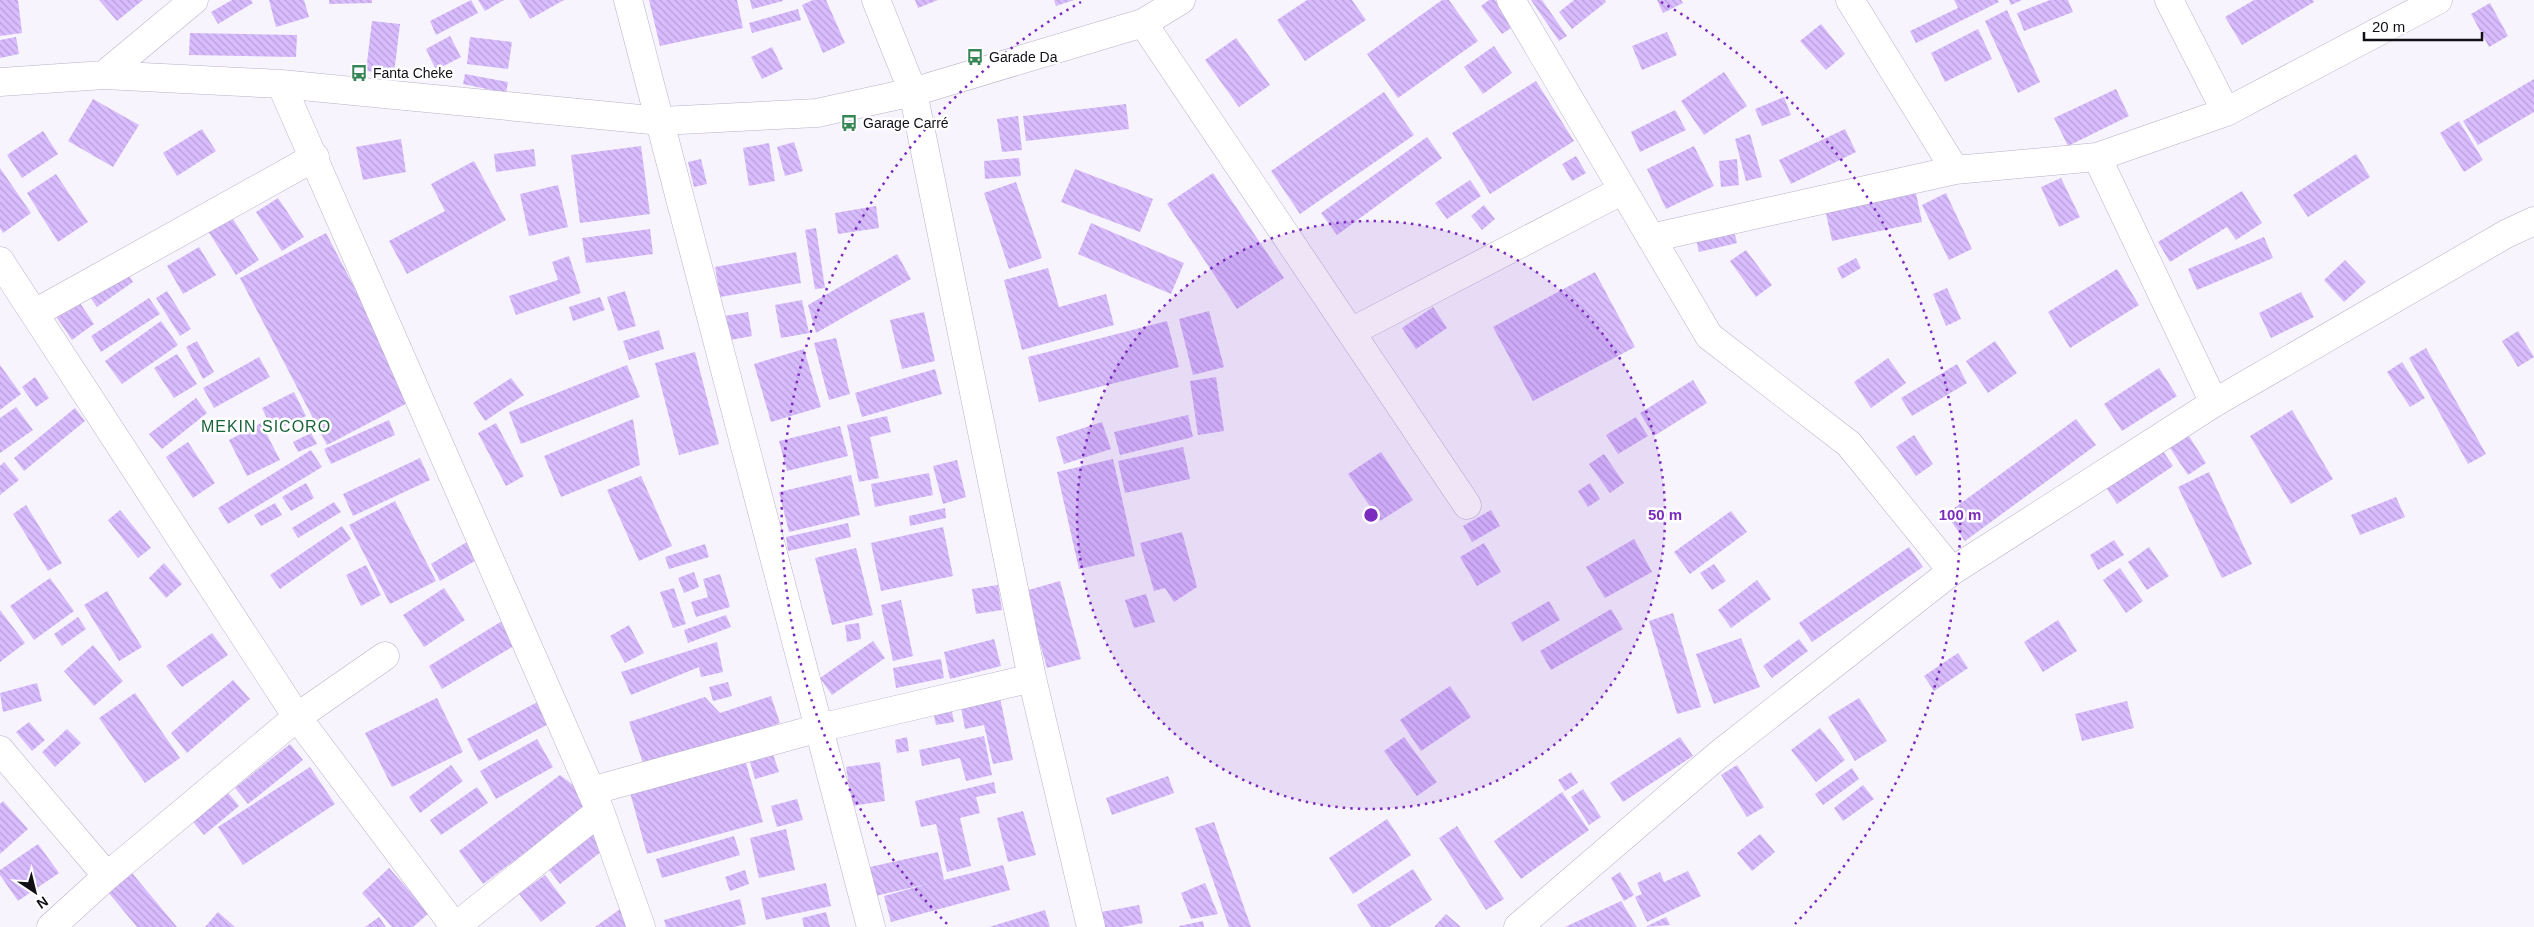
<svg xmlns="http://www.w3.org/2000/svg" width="2534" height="927" font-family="Arial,sans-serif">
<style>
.building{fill:url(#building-back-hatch)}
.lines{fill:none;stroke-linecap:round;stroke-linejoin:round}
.minor-casing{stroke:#bab1c8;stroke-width:29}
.minor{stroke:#fff;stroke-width:28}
.ring{fill:none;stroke:#7b2cbf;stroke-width:2.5;stroke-dasharray:2.5 5}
.labels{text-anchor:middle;stroke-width:5;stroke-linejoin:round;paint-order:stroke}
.poi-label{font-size:14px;fill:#120f17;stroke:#fff;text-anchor:start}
.quarter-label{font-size:16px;letter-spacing:1px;fill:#19643a;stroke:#fff}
.centre{fill:#7b2cbf;stroke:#fff;stroke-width:2.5}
.ring-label{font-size:15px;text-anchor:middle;font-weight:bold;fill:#7b2cbf;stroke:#fff;stroke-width:5;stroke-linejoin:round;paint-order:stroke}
</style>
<defs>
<pattern id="building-back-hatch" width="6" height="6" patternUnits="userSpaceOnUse" patternTransform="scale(1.25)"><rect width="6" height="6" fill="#d8bcfe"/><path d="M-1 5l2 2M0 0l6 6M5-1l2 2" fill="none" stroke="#b8a0d9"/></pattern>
</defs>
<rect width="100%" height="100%" fill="#f7f4fd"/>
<!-- building -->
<path class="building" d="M0 0H18L22 33 0 36Z
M99 0H143L117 21Z
M232 0H251L253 3 218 24 211 12Z
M269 0H304L309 17 276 27Z
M329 0H372V3L329 4Z
M471 0 478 13 436 35 430 21Z
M478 0H504L485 11Z
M519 0H564L530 19Z
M649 0H737L743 28 660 46Z
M750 0H783V1L752 9Z
M813 0H826L845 43 823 53 802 5Z
M915 0H938L918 8Z
M1054 0H1074L1056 6Z
M1307 0H1352L1366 20 1305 61 1277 20Z
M1442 0H1449L1478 41 1398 98 1367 54Z
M1489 0H1495L1514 26 1502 34 1481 6Z
M1531 0H1542L1567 36 1559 41Z
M1574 0H1605L1606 2 1572 29 1559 12Z
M1657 0H1681L1683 3 1663 13Z
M1954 0H1998L1999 2 1916 43 1910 31 1958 8Z
M2009 0H2022L2011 5Z
M2050 0H2068L2073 12 2024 31 2017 13Z
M2254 0H2313L2314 2 2242 45 2225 17Z
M2490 3 2508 36 2489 47 2471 14Z
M798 9 801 20 752 33 749 23Z
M2007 10 2040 82 2018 93 1985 21Z
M372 21 400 24 394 74 366 71Z
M1821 24 1845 54 1826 70 1800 41Z
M1978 29 1992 59 1945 82 1931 53Z
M1667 32 1677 55 1642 70 1632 46Z
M190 33 297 35 296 57 189 55Z
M450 36 461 57 436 70 426 49Z
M16 37 19 54 0 58V40Z
M470 37 512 42 508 69 467 64Z
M1236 38 1270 85 1239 107 1205 60Z
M1494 46 1512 73 1483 94 1464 67Z
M772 47 783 69 762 79 751 57Z
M1724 72 1747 106 1704 135 1681 101Z
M465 74 508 82 506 93 463 84Z
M2534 79V112L2478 145 2463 121Z
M1536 81 1574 141 1490 194 1452 133Z
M2116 89 2129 116 2068 146 2054 118Z
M1384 92 1414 135 1300 214 1271 171Z
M1784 97 1791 115 1762 126 1755 109Z
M93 99 139 125 113 167 68 141Z
M1126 104 1129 129 1026 141 1023 116Z
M1675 110 1686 130 1640 152 1631 132Z
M1018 116 1022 150 1002 152 997 119Z
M2459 121 2483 160 2464 172 2440 133Z
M202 129 216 151 177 176 163 153Z
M1845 129 1856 152 1791 184 1779 160Z
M43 131 58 154 22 178 7 155Z
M1750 134 1762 177 1746 181 1735 139Z
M1427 137 1442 158 1337 235 1321 213Z
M401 139 406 172 363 180 356 147Z
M794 142 803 171 785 176 777 147Z
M769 143 775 181 749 186 743 148Z
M641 146 650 214 580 223 571 155Z
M1694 146 1714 186 1666 209 1647 169Z
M534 149 536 166 496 172 494 154Z
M2356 154 2370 177 2308 217 2293 195Z
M1576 156 1586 173 1572 181 1562 164Z
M1019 158 1021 176 985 179 984 161Z
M701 159 707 184 694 187 688 162Z
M1737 159 1739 185 1721 187 1719 161Z
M474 161 506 220 407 274 389 241 445 211 431 184Z
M0 168 31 213 3 233 0 228Z
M1075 169 1153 199 1140 232 1061 202Z
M1213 173 1284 278 1237 309 1167 204Z
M56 174 88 222 58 242 27 193Z
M2061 178 2080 217 2059 227 2041 187Z
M1913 179 1922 222 1832 241 1823 200Z
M1470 180 1481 196 1447 219 1435 203Z
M1016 182 1042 258 1009 269 984 193Z
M558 185 568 227 529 236 520 194Z
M2242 191 2262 223 2236 240 2227 227 2170 262 2158 242Z
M1946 193 1972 249 1949 260 1922 205Z
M278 198 304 237 282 251 256 212Z
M1484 205 1495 219 1482 230 1471 216Z
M876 206 879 228 838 234 835 213Z
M231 216 259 260 236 275 208 231Z
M1732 222 1737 243 1699 252 1694 231Z
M1091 223 1184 263 1171 294 1078 254Z
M816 228 825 288 815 289 805 230Z
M650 229 653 254 586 263 582 238Z
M326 233 413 400 327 445 240 278Z
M2264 237 2273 258 2197 290 2188 269Z
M199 247 216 275 183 294 167 266Z
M1746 250 1772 285 1756 297 1730 261Z
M796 252 801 283 720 297 715 267Z
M897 254 911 279 816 333 808 305Z
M569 256 581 293 516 315 509 296 558 280 552 262Z
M1856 258 1861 268 1842 279 1837 268Z
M2345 260 2366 282 2344 302 2324 280Z
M1048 268 1059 307 1106 294 1114 325 1022 350 1004 280Z
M125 269 133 282 97 307 88 294Z
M2117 269 2139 305 2070 348 2048 312Z
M1595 272 1635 347 1533 401 1493 327Z
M1947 288 1961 319 1946 326 1933 294Z
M167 291 191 329 180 336 156 298Z
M625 291 636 326 618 331 607 297Z
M2301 292 2314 317 2271 338 2259 313Z
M76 297 94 324 72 340 53 312Z
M600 297 605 310 573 321 569 307Z
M149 298 160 314 101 352 91 336Z
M802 300 809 333 781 338 775 305Z
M1433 307 1447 328 1416 349 1402 328Z
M1209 311 1224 367 1193 375 1179 319Z
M748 312 752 336 730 340 725 316Z
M924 312 935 361 902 369 890 320Z
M161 321 178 345 122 384 105 361Z
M1167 321 1179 367 1039 402 1028 357Z
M659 330 664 349 629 360 623 341Z
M2518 331 2534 357 2518 367 2502 341Z
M836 338 850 394 829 400 814 343Z
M197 341 214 372 203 379 186 347Z
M1995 341 2017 373 1988 393 1966 361Z
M2426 348 2486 454 2468 464 2409 358Z
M804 349 821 407 771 422 754 364Z
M695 352 719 444 679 455 655 363Z
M177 354 197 384 174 398 154 368Z
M259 357 270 377 214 408 203 388Z
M1888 358 1906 383 1871 408 1854 382Z
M2402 362 2425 398 2410 407 2387 372Z
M1957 364 1967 383 1912 416 1901 398Z
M0 365 21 394 0 410Z
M627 365 640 397 521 444 509 412Z
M2159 368 2177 396 2122 431 2104 404Z
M935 369 942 394 862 417 855 393Z
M35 377 49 398 36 407 22 387Z
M1216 377 1224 431 1198 435 1190 381Z
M511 378 524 395 485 421 473 403Z
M1693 380 1707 403 1654 436 1640 413Z
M294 392 306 416 273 431 262 408Z
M196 398 207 413 162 449 149 434Z
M16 407 33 430 0 453V418Z
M75 408 85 421 24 471 14 458Z
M2292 410 2333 479 2291 504 2250 436Z
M1188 415 1193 437 1120 455 1114 432Z
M887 416 891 432 870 437 879 478 859 482 847 425Z
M1636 417 1648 436 1618 454 1606 435Z
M633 419 640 465 561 497 544 456Z
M2076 419 2096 445 1965 541 1946 514Z
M389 420 395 435 331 464 324 449Z
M1102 422 1111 449 1064 464 1056 437Z
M261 423 280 460 247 476 229 440Z
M496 423 524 476 506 486 478 433Z
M840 426 848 456 787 471 779 441Z
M311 433 317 444 298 452 293 442Z
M2187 433 2206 463 2188 475 2168 445Z
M1914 435 1933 464 1916 476 1896 447Z
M188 442 215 483 193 498 166 457Z
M1183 447 1190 479 1125 493 1118 461Z
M2161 448 2173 466 2117 504 2105 486Z
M311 450 322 467 228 524 218 508Z
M1381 452 1413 500 1380 521 1348 474Z
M1604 454 1624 483 1610 493 1589 464Z
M420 458 430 480 353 516 343 494Z
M1113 459 1135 556 1079 569 1057 472Z
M957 460 966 497 943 504 933 466Z
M4 462 19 480 0 495V466Z
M2209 472 2252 564 2222 578 2178 487Z
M929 473 933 495 875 507 871 484Z
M851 475 860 515 789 532 779 492Z
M641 476 672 546 639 561 607 490Z
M306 483 314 498 291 511 282 497Z
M1590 483 1600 499 1588 507 1578 491Z
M2396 497 2405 517 2360 535 2351 515Z
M395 501 436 581 390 604 349 525Z
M334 502 341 512 298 538 292 528Z
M275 503 282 515 261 526 254 515Z
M26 505 62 563 48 571 13 514Z
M945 508 946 518 910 526 909 516Z
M120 510 151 548 138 558 108 520Z
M1491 510 1500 526 1472 542 1463 526Z
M1731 511 1747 532 1690 574 1674 552Z
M848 523 851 537 788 551 786 537Z
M342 526 351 539 280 589 270 575Z
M943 527 953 576 881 591 871 543Z
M1182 532 1197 587 1174 602 1165 588 1154 591 1140 543Z
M1634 539 1652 572 1605 598 1586 567Z
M470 540 480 558 440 581 431 564Z
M2114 540 2124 555 2098 570 2090 555Z
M1484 543 1501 572 1477 586 1460 557Z
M705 544 709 557 669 569 665 557Z
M1909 547 1923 567 1812 642 1799 623Z
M2149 547 2169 576 2147 590 2128 562Z
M856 548 873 615 832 625 815 558Z
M164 563 182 584 166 598 149 578Z
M1714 564 1726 581 1712 590 1700 573Z
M366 565 381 595 361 606 346 575Z
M2120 568 2143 601 2126 613 2103 580Z
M694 572 699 587 684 593 678 578Z
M720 574 730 607 696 617 691 602 708 597 703 579Z
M50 578 74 611 34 640 10 606Z
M1757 580 1771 599 1731 628 1718 610Z
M1060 581 1081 659 1047 668 1025 591Z
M998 585 1002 610 976 614 972 589Z
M444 588 465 620 424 647 403 615Z
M674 588 686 624 673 628 660 592Z
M107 591 142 647 119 661 84 605Z
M1146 594 1155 622 1134 628 1125 600Z
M901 600 913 656 893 661 881 605Z
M1549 601 1560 620 1522 642 1511 623Z
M1611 609 1623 629 1551 670 1540 651Z
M0 610 25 643 0 662Z
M1673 613 1701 707 1677 714 1649 621Z
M726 615 731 627 688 643 684 630Z
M78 617 86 629 62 646 54 634Z
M2058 620 2077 651 2043 672 2024 642Z
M502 621 517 644 442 689 429 666Z
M859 623 861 639 847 642 845 625Z
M629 625 644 653 625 663 610 636Z
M212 633 228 655 182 687 166 666Z
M1741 638 1760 687 1714 704 1696 654Z
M994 639 1001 666 950 679 944 652Z
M1799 639 1808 651 1772 678 1763 666Z
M873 641 885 658 832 695 820 678Z
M717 642 723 672 701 677 699 667 631 695 621 672Z
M93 645 123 681 94 706 64 671Z
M1958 653 1968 668 1934 691 1924 676Z
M941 659 944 678 896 688 893 668Z
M233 680 250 699 187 753 171 733Z
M728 682 732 696 713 701 709 687Z
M37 683 42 701 3 712 0 693Z
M1450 686 1471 717 1421 751 1400 720Z
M135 693 180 758 145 783 99 718Z
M999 693 1013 760 993 764 984 725 965 729 960 702Z
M771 696 780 723 645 769 629 722 705 697 720 713Z
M547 697 558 719 479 761 467 739Z
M437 698 463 752 392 787 365 733Z
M1859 698 1887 741 1855 761 1828 717Z
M2127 701 2134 728 2082 741 2075 714Z
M950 702 954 722 936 725 932 706Z
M29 722 45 740 32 751 16 732Z
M1820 728 1845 760 1816 782 1791 750Z
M67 729 81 743 55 767 42 752Z
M984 736 992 775 966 781 960 758 922 766 919 750Z
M907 737 909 751 897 753 895 740Z
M1404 737 1437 782 1417 796 1384 751Z
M1680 737 1693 756 1623 802 1610 783Z
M537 739 553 767 496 799 480 771Z
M290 744 303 760 248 804 235 788Z
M771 748 779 772 755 779 748 755Z
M744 756 763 822 647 854 629 789Z
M880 762 885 801 852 806 846 767Z
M451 765 463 781 420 813 409 797Z
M1737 765 1764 807 1747 817 1721 775Z
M310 767 335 804 243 865 218 827Z
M1852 768 1859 779 1823 805 1815 794Z
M1571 772 1578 783 1565 791 1558 780Z
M560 775 594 801 483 884 459 851Z
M1168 776 1174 793 1112 815 1106 798Z
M994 782 996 793 976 797 980 813 960 818 971 866 947 872 936 824 921 827 915 801Z
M1863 785 1874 799 1843 821 1834 808Z
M477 787 488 803 441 835 430 820Z
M225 789 239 806 204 835 190 818Z
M1583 789 1601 817 1589 825 1571 797Z
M1562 792 1589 830 1521 879 1494 841Z
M797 799 803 820 777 827 771 806Z
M3 801 28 829 0 854V804Z
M1023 811 1036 855 1008 862 997 818Z
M1387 819 1411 855 1353 894 1329 858Z
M1214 822 1251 927H1229L1195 828Z
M1457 826 1504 899 1486 910 1439 838Z
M786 829 795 870 759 878 750 838Z
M593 831 606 848 560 884 546 866Z
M1760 834 1775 852 1752 871 1737 853Z
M734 836 740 855 662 878 656 859Z
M38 844 59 873 18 901 0 875V870Z
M938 852 944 880 1003 865 1010 890 891 922 884 896 927 884 871 897 865 868Z
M389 868 429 913 413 927H392L362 893Z
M1413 869 1432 900 1389 927H1371L1357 905Z
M745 870 749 884 730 891 725 877Z
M1688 871 1701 896 1647 922 1635 897 1642 894 1637 883 1660 872 1664 882Z
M1620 872 1634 895 1624 901 1611 878Z
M132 873 177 927H137L108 892Z
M545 875 566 903 541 922 519 894Z
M826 883 831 906 766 920 761 898Z
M1205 883 1218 914 1191 919 1181 893Z
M740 899 746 924 734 927H666L664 920Z
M1621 901 1637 927H1565Z
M1139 905 1143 923 1122 927H1098L1096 913Z
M623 907 629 927H595Z
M1045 910 1050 927H989Z
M218 912 235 927H205Z
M826 912 830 927H804L802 918Z
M1446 914 1461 927H1434Z
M379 917 386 927H365Z
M1666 917 1670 925 1645 927Z
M1203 921 1204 927H1179V926Z"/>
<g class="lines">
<!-- minor casing -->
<g class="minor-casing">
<path id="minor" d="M628 0 871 927
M876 0 913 92 1032 678 1091 927
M1511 0 1709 336 1849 444 1952 571
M1850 0 1955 170
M2169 0 2226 112
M1143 23 1467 505
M104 75 194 0
M0 82 104 75 281 84 661 121 817 113 913 92 1143 23 1181 0
M281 84 600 811 641 927
M2097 157 2214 403
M1651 238 1955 170 2097 157 2226 112 2438 0
M0 261 297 717 455 927
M35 313 315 157
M1351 332 1623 190
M0 750 107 876
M591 791 819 728 1032 678
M51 927 107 876 297 717 385 656
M455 927 600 811
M1518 927 1717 756 1952 571 2214 403 2506 234 2534 221"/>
</g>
<!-- minor -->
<use href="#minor" class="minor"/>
</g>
<!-- distance rings -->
<circle cx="1371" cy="515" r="294" fill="#7b2cbf" fill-opacity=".12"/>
<g class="ring">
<circle cx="1371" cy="515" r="294"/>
<path d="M947 924A589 589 0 0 1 1081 2M1661 2A589 589 0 0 1 1795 924"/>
</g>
<!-- icons -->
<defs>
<g id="bus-bare" transform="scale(1.35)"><path d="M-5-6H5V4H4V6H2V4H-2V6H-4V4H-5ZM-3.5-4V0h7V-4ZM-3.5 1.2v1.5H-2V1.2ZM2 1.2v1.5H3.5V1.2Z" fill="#368554" stroke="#fff" stroke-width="2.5" paint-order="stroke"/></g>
</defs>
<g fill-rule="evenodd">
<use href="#bus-bare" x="975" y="57"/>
<use href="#bus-bare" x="359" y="73"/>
<use href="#bus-bare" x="849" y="123"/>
</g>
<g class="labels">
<!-- poi labels -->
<g class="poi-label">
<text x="989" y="62">Garade Da</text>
<text x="373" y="78">Fanta Cheke</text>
<text x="863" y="128">Garage Carré</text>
</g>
<!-- quarter labels -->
<g class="quarter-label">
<text x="266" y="432">MEKIN SICORO</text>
</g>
</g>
<circle cx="1371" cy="515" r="8" class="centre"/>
<g class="ring-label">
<text x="1665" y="520">50 m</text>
<text x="1960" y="520">100 m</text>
</g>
<!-- north arrow -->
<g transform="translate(35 892) rotate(145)" stroke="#ffffff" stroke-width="4" paint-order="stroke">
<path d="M0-4L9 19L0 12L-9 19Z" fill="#120f17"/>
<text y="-8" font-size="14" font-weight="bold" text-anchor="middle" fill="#120f17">N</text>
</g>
<!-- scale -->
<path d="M2364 32v8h118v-8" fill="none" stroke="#120f17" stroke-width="2.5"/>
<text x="2372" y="32" font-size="15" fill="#120f17" stroke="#ffffff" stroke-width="4" paint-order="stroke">20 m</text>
</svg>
